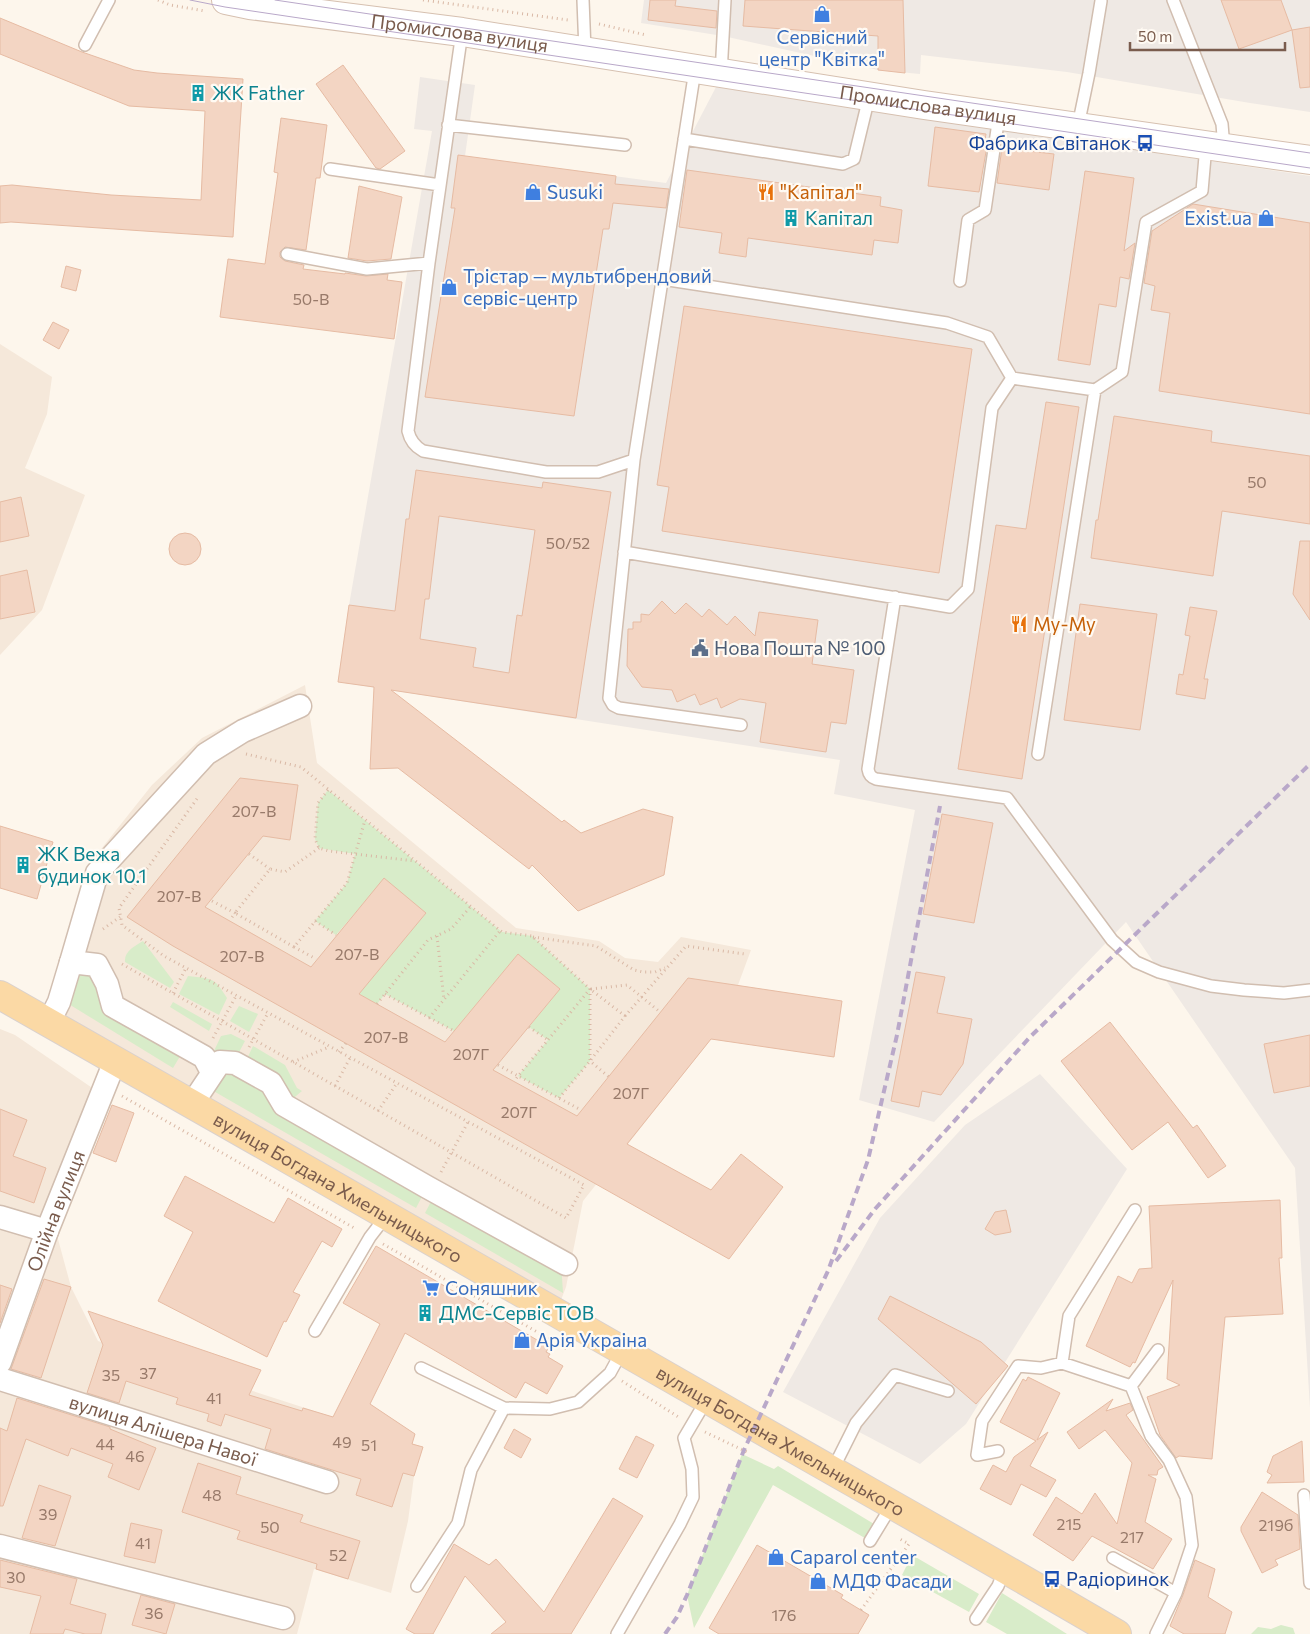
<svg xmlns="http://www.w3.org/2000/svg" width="1310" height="1634" font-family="Commissioner,sans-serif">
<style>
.residential{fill:#f5e8da}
.industrial{fill:#efe9e4}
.green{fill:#d8ecc9}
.building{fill:#f3d5c3;stroke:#e6bba3;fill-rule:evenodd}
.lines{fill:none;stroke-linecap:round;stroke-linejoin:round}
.lane-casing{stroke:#d1beb0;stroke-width:14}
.street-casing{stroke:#d1beb0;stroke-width:25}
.secondary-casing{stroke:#d6c0b0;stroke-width:30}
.primary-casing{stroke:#dad1cd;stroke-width:30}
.path{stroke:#d9b8a5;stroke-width:3;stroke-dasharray:1 4;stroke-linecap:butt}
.lane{stroke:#fff;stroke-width:11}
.street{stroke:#fff;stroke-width:22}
.secondary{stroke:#fff;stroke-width:28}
.primary{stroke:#fbd9a5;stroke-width:28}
.tram{stroke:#b9a8c9;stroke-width:1}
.rail{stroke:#b9a8c9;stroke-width:4;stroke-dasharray:8 5;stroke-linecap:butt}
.labels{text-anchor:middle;stroke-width:4.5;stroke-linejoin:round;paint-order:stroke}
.number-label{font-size:16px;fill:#987a6a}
.street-label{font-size:19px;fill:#7a5c4d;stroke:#fffaf3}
.shop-label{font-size:19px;fill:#366cbe;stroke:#fffaf3;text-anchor:start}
.culture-label{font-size:19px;fill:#0d838f;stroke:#fffaf3;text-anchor:start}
.transit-label{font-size:19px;fill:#164399;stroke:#fffaf3;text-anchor:end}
.food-label{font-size:19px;fill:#c56008;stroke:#fffaf3;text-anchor:start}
.service-label{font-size:19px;fill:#4e5e75;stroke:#fffaf3;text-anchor:start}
</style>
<rect width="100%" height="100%" fill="#fdf6ec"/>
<!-- residential -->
<path class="residential" d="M0 344 52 377 47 414 25 468 85 495 42 610 0 655Z
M305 685 317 763 516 928 599 941 625 958 658 962 681 937 751 950 738 985 730 1042 711 1039 583 1201 566 1287 561 1300 47 1006 53 989 86 868 152 785 202 738Z
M0 1029 15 1035 104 1096 55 1228 71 1287 98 1341 333 1417 423 1447 414 1476 408 1521 391 1593 314 1569 297 1634H0Z"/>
<!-- industrial -->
<path class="industrial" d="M644 0H1310V112L1250 103 1067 72 921 55 920 74 878 70 723 36 641 23Z
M420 77 475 85 465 156 666 183 716 87 1310 176V1408L1295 1168 1126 922 934 1122 859 1100 915 810 834 794 840 760 338 682 349 605 432 131 414 129Z
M1040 1074 1127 1169 966 1424 920 1464 783 1392 880 1218 965 1125Z"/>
<!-- green -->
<path class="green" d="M328 790 502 932 532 936 590 989V1061L559 1098 518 1076 548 1040 529 1027 560 989 518 954 454 1031 385 994 377 1004 359 994 426 913 384 879 336 935 315 921 347 883 355 854 319 848 315 839 318 803Z
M143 941 174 982 170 988 125 962C124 951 135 946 143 941Z
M77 973 98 977 182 1053 173 1068 67 1003Z
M188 976C213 979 214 977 227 998L219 1015 179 994Z
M173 1002 212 1024 209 1031 170 1007Z
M239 1006 258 1014 249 1032 230 1021Z
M231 1034 245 1041 237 1056 227 1051H214L221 1036Z
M253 1046 285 1065 297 1088 302 1091 290 1101 245 1063Z
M220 1062 427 1187 416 1208 203 1085Z
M436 1192 561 1261 563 1293 425 1213Z
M742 1454 774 1469 778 1466 879 1527 870 1541 773 1485 694 1628 687 1595Z
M912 1555 979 1594 969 1612 902 1575Z
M1002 1593 1067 1634H1007L986 1622Z
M1281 1625 1293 1628 1295 1634H1251L1258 1627 1271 1629Z"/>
<!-- building -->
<path class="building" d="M650 0H676L675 6 717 11 716 28 648 20Z
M745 0H903L905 73 878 70V36L743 26Z
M1221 0H1281L1292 30 1239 49Z
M0 18 82 52 134 70 157 73 243 79 233 237 11 222 0 223V186L12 185 111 195 201 200 205 111 129 106 0 54Z
M1310 27V87L1300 88 1292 30Z
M343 65 405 151 380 169 376 168 316 84Z
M281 118 327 125 320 178H316L306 250 285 247 280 252V257L285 261 304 265 303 269 345 274V273L366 276 388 274 387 280 402 282 394 339 220 317 228 259 265 264 278 173 274 172Z
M935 127 986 134 984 145 987 146 979 192 928 186Z
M1002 148 1054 154 1049 190 997 183Z
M458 155 616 176 615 184 669 189 666 208 613 203 609 229H603L574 416 425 397 455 208H451Z
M687 170 881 197 880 206 902 210 898 243 874 240 872 255 748 238 746 257 719 253 722 233 679 227Z
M1085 171 1134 178 1124 251 1135 243 1129 279 1120 277 1116 307 1099 304 1090 365 1058 360Z
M359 186 402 197 391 259 367 261 348 258Z
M1193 204 1310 223V414L1159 391 1170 313 1151 310 1155 286 1144 283 1152 231Z
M66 266 81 270 76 291 61 287Z
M684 306 972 349 939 573 662 531 669 487 657 485Z
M53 322 69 330 59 349 43 340Z
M1046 402 1079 407 1022 779 958 769 996 525 1026 529Z
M1114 416 1212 431 1211 442 1310 456V524L1222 511 1213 576 1091 558 1096 520H1098Z
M416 470 542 488 543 482 611 492 576 718 391 690 562 822 564 820 581 833 643 809 673 817 664 875 578 911 532 865 529 869 398 768 370 769 374 687 338 682 349 605 395 611 406 519H409ZM439 516 535 530 522 616 517 615 509 673 473 667 476 648 420 639 425 599H429Z
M21 497 29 536 0 542V502Z
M169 549a16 16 0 1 1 32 0a16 16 0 1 1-32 0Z
M1300 541H1310V620L1293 594Z
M27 570 35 612 0 619V576Z
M662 601 675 614 686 603 702 617 709 609 727 625 735 616 755 636 759 612 818 620 812 664 854 670 846 724 831 722 826 752 760 742 766 703 740 699 721 708 717 698 700 705 695 694 677 702 672 690 642 687 627 666 628 629H633V622H641V614L649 615Z
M1080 604 1157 614 1140 730 1064 720Z
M1190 607 1217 611 1204 679H1208L1205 699 1176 694 1179 674 1183 675 1190 636 1185 635Z
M240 778 298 785 290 840 263 836 205 907 311 967 384 878 426 913 359 994 445 1042 518 954 560 989 493 1070 577 1116 688 978 842 1001 834 1057 711 1039 627 1144 711 1190 741 1154 783 1187 729 1259 173 946 127 917Z
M942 814 993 823 974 923 923 914Z
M0 826 53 842 37 899 0 888Z
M916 972 945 977 937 1013 972 1019 963 1064 941 1095 922 1091 919 1107 891 1101Z
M1110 1022 1193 1128 1197 1125 1226 1166 1208 1178 1168 1122 1132 1150 1061 1061Z
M1310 1035V1086L1274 1093 1264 1044Z
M112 1105 134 1113 116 1162 93 1153Z
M0 1109 27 1120 13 1156 46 1168 34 1203 0 1191Z
M185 1176 274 1223 288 1198 342 1229 332 1247 322 1241 293 1292 300 1295 286 1322 284 1321 267 1357 158 1301 193 1232 164 1216Z
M1280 1200 1282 1258H1279L1283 1314 1225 1317 1212 1459 1179 1456 1176 1458 1160 1435 1147 1397 1180 1385 1167 1379 1173 1280 1135 1363 1133 1362 1130 1367 1086 1346 1118 1276 1132 1283 1139 1269 1152 1268 1149 1206Z
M1006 1210 1011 1232 995 1235 985 1229 995 1212Z
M376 1246 549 1347 546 1352 550 1354 548 1357 563 1366 547 1394 525 1382 516 1398 405 1333 370 1404 415 1434 412 1444 423 1447 414 1476 403 1473 392 1507 356 1495 361 1479 265 1449 271 1429 225 1414 221 1426 207 1421 209 1414 176 1404 178 1398 126 1381 119 1403 87 1393 103 1345 88 1311 261 1370 249 1395 302 1411 303 1408 333 1417 380 1324 343 1303Z
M44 1279 71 1287 41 1378 11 1369Z
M0 1285 12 1289 0 1323Z
M890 1296 981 1342 1008 1366 976 1404 878 1319Z
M1028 1377 1060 1393 1037 1440 1048 1432 1030 1466 1056 1480 1046 1497 1021 1484 1011 1505 980 1489 993 1465 1006 1472 1014 1457 1036 1441 1000 1422 1023 1379 1026 1381Z
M17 1398 110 1427V1429L156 1448 139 1490 108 1477 113 1464 71 1448 68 1456 26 1439 3 1506H0V1428L7 1431Z
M1113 1399 1106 1411 1130 1403 1133 1410 1126 1415 1163 1467 1158 1470 1157 1475H1148L1156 1479 1145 1522 1172 1539 1153 1569 1092 1536 1073 1561 1033 1535 1056 1497 1082 1514 1095 1493 1117 1524 1132 1463 1105 1430 1079 1449 1067 1432Z
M514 1429 531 1439 521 1458 504 1448Z
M636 1436 654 1445 637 1478 619 1469Z
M1302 1441 1304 1482 1267 1483 1272 1475 1267 1472 1273 1456Z
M198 1463 241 1477 236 1494 303 1515 300 1522 360 1541 348 1579 316 1569 317 1564 237 1539 240 1531 182 1512Z
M39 1485 71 1496 55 1546 22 1538Z
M1262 1492 1298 1515 1300 1549 1275 1560 1278 1565 1262 1573 1241 1531V1527Z
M613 1498 643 1516 571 1634H491L506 1622 465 1576 433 1634H415L406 1629 454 1544 489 1565 496 1559 544 1612Z
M131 1523 162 1530 155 1563 124 1556Z
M757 1545 843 1595 841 1598 869 1615 858 1634H719L709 1628Z
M0 1560 77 1579 70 1604 106 1614 101 1634H85L65 1629 63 1634H30L41 1596 0 1587Z
M1195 1560 1215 1569 1208 1597 1232 1612 1225 1634H1184L1170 1626 1183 1595Z
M141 1595 175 1604 166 1634 132 1625Z"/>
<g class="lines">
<!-- lane casing -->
<g class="lane-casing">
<path id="lane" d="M583 0 585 51
M1173 0 1222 124 1224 148
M462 32 429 263 408 431C410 440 414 446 423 451L546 472H598L634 460
M85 45 109 0
M695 70 634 460 609 698 613 705 619 708 741 725
M721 74 725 0
M448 125 625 145
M1078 126 1089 73 1101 1
M684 139 843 164 854 159 869 97
M330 169 440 185
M287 254 367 269 429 263
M960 281 968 220 985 210 999 116
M1012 378 1095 390 1122 372 1146 222 1202 191 1206 145
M624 552 950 607 968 589 992 408 1012 378 988 337 947 323 662 279
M895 597 868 769C869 775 871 777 876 779L1007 798 1112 940 1136 962 1159 972 1211 986 1244 990 1284 993 1310 990
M1038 754 1095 390
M315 1331 370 1237 387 1215
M1062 1363 1069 1316 1135 1210
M421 1368 504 1408 550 1409 578 1402 610 1373 622 1351
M1131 1386 1158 1350
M998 1451 977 1455 982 1421 1018 1366 1041 1368 1062 1363 1131 1386 1151 1436 1169 1460 1186 1497 1192 1545 1176 1593 1156 1634
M832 1471 856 1423 895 1375 948 1391
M1304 1495 1310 1583
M870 1541 892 1505
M1113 1558 1176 1593
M417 1586 458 1523 471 1470 504 1408
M976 1619 998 1586 1005 1568
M617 1634 680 1524 693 1497 692 1469 684 1438 707 1399"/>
</g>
<!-- street casing -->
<g class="street-casing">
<g id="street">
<path d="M71 962 97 873 206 754 243 731 300 706"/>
<path d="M49 1022 59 1002 71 962 97 965 107 984 113 1006 204 1057 212 1072"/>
<path d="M192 1104 220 1062 235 1063 271 1083 284 1105 427 1187 566 1264"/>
<path d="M0 1217 47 1231"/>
<path id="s1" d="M0 1362 47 1231 115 1061"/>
<path id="s2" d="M0 1379 327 1482"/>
<path d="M0 1546 283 1618"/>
</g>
</g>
<!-- secondary casing -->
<g class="secondary-casing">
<g id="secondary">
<path id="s3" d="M226 0 250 5 462 32 924 105 1310 160"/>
</g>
</g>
<!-- primary casing -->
<g class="primary-casing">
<g id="primary">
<path id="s4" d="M0 995C236 1129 472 1264 707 1399 844 1478 981 1554 1117 1634"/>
</g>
</g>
<!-- path -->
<path class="path" d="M158 0 170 5 205 11
M423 0 568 20
M599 24 646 35
M246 754 301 767 502 932 532 936 590 989 514 1081
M328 790 318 803 315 839 319 848 329 851 415 861
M319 848 285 872 270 869 235 913 294 947 347 883 365 820
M249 854 270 869
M212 901 235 913 230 920
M315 921 336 935
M103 929 120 917
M437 936 444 1000
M533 937 596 946 634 970 643 972H655L665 968
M294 947 316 959
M122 964 566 1218 584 1185 164 956 122 925 119 908 199 796
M590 989V1061L609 1077
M591 989 627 985 660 1012
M173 993 186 968
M385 994 454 1031
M377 1004 428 940 451 929 471 906
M625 1016 686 946 745 954
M429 1018 500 931
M529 1027 548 1040
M213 1038 236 996
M249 1047 268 1013
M339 1052 346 1043
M293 1062 329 1047
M498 1065 581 1110
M335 1086 350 1058
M122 1096 356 1229
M559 1098 590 1061 625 1016 590 989
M378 1111 397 1083
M441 1172 468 1122
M383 1244 567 1349
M622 1381 680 1418
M705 1432 747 1452
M861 1610 909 1544 898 1538"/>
<!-- lane -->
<use href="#lane" class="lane"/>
<!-- street -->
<use href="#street" class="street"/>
<!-- secondary -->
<use href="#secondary" class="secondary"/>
<!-- primary -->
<use href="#primary" class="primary"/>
<!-- tram -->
<path class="tram" d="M190 0 225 7 1310 168
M275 0 1310 153"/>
<!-- rail -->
<path class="rail" d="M836 1261 875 1209 1030 1037 1310 764
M665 1634 677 1617 687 1595 744 1450 828 1271 868 1160 897 1035 940 806"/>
</g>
<!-- icons -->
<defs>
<g id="shop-bare" transform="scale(1.35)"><path d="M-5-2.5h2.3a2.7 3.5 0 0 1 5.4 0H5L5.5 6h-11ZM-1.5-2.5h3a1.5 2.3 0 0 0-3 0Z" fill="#3f7fe0" stroke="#fffaf3" stroke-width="2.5" paint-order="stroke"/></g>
<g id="building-bare" transform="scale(1.35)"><path d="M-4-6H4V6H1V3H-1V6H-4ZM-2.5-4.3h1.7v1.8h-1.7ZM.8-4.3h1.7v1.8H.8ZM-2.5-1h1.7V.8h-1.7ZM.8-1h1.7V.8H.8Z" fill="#0f9aa8" stroke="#fffaf3" stroke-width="2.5" paint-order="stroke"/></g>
<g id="bus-bare" transform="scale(1.35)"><path d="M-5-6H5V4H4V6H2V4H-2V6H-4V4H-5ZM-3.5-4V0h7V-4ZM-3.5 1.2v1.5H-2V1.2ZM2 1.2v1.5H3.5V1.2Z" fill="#1a4fb4" stroke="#fffaf3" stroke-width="2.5" paint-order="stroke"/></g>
<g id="restaurant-bare" transform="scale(1.35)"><path d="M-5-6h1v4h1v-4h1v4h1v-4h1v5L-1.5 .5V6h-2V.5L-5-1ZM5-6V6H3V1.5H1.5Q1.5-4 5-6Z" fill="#e8710a" stroke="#fffaf3" stroke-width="2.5" paint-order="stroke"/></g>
<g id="civic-bare" transform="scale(1.35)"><path d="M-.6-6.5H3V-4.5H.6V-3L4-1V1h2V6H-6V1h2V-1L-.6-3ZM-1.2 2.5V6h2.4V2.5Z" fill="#5c6f8a" stroke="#fffaf3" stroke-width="2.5" paint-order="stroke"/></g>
<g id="supermarket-bare" transform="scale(1.35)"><path d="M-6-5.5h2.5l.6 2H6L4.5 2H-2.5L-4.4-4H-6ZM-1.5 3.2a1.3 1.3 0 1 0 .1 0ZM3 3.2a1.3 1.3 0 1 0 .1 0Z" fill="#3f7fe0" stroke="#fffaf3" stroke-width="2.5" paint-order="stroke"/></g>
</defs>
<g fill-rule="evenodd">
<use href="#shop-bare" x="822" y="14"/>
<use href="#building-bare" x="198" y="93"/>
<use href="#bus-bare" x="1145" y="143"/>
<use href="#shop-bare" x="533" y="192"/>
<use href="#restaurant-bare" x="766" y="192"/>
<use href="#building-bare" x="791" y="218"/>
<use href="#shop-bare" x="1266" y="218"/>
<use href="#shop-bare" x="449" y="287"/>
<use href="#restaurant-bare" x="1019" y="624"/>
<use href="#civic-bare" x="700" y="648"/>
<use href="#building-bare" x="23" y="865"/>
<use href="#supermarket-bare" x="431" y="1288"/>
<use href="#building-bare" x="425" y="1313"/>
<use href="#shop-bare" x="522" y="1340"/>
<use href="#shop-bare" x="776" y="1557"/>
<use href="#bus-bare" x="1052" y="1579"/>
<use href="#shop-bare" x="818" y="1581"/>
</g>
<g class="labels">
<!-- number labels -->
<g class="number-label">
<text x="311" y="305">50-В</text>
<text x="1257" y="488">50</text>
<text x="568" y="549">50/52</text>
<text x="254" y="817">207-В</text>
<text x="179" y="902">207-В</text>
<text x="357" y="960">207-В</text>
<text x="242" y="962">207-В</text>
<text x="386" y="1043">207-В</text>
<text x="471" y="1060">207Г</text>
<text x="631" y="1099">207Г</text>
<text x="519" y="1118">207Г</text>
<text x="148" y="1379">37</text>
<text x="111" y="1381">35</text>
<text x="214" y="1404">41</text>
<text x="342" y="1448">49</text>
<text x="105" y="1450">44</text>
<text x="369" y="1451">51</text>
<text x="135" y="1462">46</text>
<text x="212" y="1501">48</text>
<text x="48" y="1520">39</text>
<text x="1069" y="1530">215</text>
<text x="1276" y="1531">219б</text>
<text x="270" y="1533">50</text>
<text x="1132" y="1543">217</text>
<text x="143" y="1549">41</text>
<text x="338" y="1561">52</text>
<text x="16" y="1583">30</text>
<text x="154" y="1619">36</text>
<text x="784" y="1621">176</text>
</g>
<!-- street labels -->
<g class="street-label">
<text dy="7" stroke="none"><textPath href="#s3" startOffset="236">Промислова вулиця</textPath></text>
<text dy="7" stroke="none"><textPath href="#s3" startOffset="710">Промислова вулиця</textPath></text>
<text dy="7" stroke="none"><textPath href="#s4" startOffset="389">вулиця Богдана Хмельницького</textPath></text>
<text dy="7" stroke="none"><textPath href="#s1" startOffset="161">Олійна вулиця</textPath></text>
<text dy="7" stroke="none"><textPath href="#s2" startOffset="171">вулиця Алішера Навої</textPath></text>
<text dy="7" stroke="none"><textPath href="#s4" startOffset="899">вулиця Богдана Хмельницького</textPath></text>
</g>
<!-- shop labels -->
<g class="shop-label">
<text x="822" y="44" text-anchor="middle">Сервісний<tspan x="822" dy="22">центр "Квітка"</tspan></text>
<text x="547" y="199">Susuki</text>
<text x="1252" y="225" text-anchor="end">Exist.ua</text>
<text x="463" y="283">Трістар — мультибрендовий<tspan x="463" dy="22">сервіс-центр</tspan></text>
<text x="445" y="1295">Соняшник</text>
<text x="536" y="1347">Арія Украіна</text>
<text x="790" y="1564">Caparol center</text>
<text x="832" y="1588">МДФ Фасади</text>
</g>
<!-- culture labels -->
<g class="culture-label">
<text x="212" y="100">ЖК Father</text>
<text x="805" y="225">Капітал</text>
<text x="37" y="861">ЖК Вежа<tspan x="37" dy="22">будинок 10.1</tspan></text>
<text x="439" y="1320">ДМС-Сервіс ТОВ</text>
</g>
<!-- transit labels -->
<g class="transit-label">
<text x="1131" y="150">Фабрика Світанок</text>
<text x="1066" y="1586" text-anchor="start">Радіоринок</text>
</g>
<!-- food labels -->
<g class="food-label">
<text x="780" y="199">"Капітал"</text>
<text x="1033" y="631">Му-Му</text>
</g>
<!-- service labels -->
<g class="service-label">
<text x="714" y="655">Нова Пошта № 100</text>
</g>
</g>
<!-- scale -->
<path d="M1130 42v8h155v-8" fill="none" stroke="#7a5c4d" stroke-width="2.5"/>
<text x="1138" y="42" font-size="15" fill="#7a5c4d" stroke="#fffaf3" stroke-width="4" paint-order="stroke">50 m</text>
</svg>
